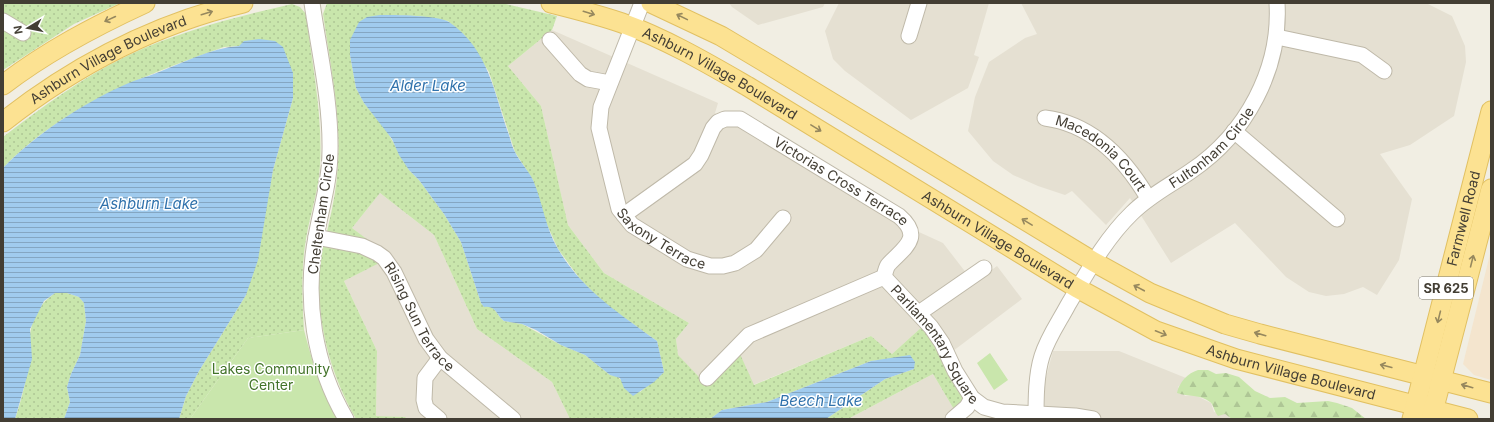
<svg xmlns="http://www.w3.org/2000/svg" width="1494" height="422" font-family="Inter,sans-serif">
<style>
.residential{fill:#e5e0d2}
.commercial{fill:#f4e5ce}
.grass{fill:url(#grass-dots);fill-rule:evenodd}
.forest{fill:url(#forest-firs)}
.park{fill:#c9e6ac}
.water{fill:url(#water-rules)}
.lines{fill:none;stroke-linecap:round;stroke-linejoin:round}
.minor-casing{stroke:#bfb9a9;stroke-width:17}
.major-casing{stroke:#e1c062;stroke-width:21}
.minor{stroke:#fff;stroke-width:15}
.major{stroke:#fce292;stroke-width:19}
.oneway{stroke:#96885e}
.labels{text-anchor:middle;stroke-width:3;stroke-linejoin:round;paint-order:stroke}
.shield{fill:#fff;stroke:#7b7871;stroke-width:1}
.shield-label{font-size:13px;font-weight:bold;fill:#433e34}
.street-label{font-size:14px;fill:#433e34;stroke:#fff}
.park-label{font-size:14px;fill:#427329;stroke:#fff}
.water-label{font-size:15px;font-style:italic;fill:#3072ac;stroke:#fff}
</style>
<defs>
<pattern id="grass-dots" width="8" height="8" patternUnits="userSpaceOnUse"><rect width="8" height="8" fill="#c9e6ac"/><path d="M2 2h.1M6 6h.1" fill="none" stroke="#aec695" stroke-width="1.8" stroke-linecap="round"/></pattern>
<pattern id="forest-firs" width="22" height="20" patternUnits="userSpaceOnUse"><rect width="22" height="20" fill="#c9e6ac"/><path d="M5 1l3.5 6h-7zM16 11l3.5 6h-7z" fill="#aec695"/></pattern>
<pattern id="water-rules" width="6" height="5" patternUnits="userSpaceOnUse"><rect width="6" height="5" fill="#a0cbee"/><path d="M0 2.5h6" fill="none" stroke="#84a6c2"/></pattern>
</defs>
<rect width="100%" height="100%" fill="#f1eee3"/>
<!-- residential -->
<path class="residential" d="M729 3H825L823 7 758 25 732 7Z
M839 3H989L974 55 979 57 968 88 911 120 845 71 833 59 825 31Z
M1021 3H1426L1452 16 1465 46 1466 62 1454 116 1410 145 1380 154 1412 199 1399 260 1377 295 1363 287 1344 294 1326 296 1309 292 1286 277 1235 223 1171 263 1130 198 1106 225 1072 191 1065 195 1038 186 1013 175 993 161 968 131 975 97 989 62 1025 38 1037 34Z
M552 30 718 103 715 113 897 222 943 243 974 283 997 266 1022 299 953 351 931 319 892 354 871 336 753 385 735 343 700 378 678 356 676 339 689 323 604 273 568 225 541 106 508 66Z
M380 193 434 235 477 329 552 382 570 419H404L405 417 376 416 377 351 344 281 390 257 352 228Z
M1053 351H1119L1186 378 1178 387 1185 396 1195 395 1211 403 1214 412 1225 414 1232 419H1044L1045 381Z
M933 374 960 419H848Z"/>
<!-- commercial -->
<path class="commercial" d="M1491 250V380L1474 375 1463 364Z"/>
<!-- grass -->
<path class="grass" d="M3 3H120L74 24 3 70Z
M327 3H502L557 16 552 30 508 66 541 106 568 225 604 273 689 323 676 339 678 355 700 378 735 343 754 385 871 336 892 354 923 326 932 339 963 399 955 411 933 374 848 419H826L885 379 914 369 890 359 871 361 767 402 722 410 710 419H570L552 382 477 329 434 235 380 193 352 228 391 257 344 281 377 351 376 416 406 417 404 419H356C329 372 315 317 320 262 322 250 326 238 328 227 333 206 337 185 338 164 341 114 330 63 323 14ZM380 15 418 16 448 21 465 36 489 72 515 152 533 180 545 220 558 249 580 279 601 301 657 341 664 372 640 392 623 382 617 376 610 375 585 355 561 345 522 324 504 321C496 315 496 305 484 306L481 303 461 242 444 214 419 180 409 170 385 128 364 103 356 88 350 55Z
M292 4 300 7 306 14C312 64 323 115 320 165 319 190 310 214 306 239 301 269 302 299 304 330L248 338 190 419H179L186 396 199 371 246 295 273 170 293 98 240 46 224 47C145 75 62 106 3 168V137C42 107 83 77 127 56 180 31 236 17 292 4Z
M55 293H67L79 297 84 303 86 321 80 355 71 374 67 387 70 402 64 419H15C20 404 25 387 27 371 31 339 25 314 55 293Z"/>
<!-- forest -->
<path class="forest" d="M1198 370H1208L1216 374 1226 373 1239 377 1255 391 1270 398 1285 397 1297 403 1328 401 1337 403 1352 408 1366 419H1232L1225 414 1218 416C1214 412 1214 405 1210 402 1200 394 1188 397 1177 393 1179 382 1188 373 1198 370Z"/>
<!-- park -->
<path class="park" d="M304 330C312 361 321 391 337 419H190L248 338Z
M990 353 1008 380 994 390 977 363Z"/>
<!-- water -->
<path class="water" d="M380 15C394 15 438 15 449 22 489 49 494 94 509 135 511 141 512 147 515 152 520 162 528 170 533 180 543 203 545 227 558 249 582 290 620 314 657 341L664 372 654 382 633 396 624 388 620 378 610 375 585 355 561 345 536 330 522 324 504 321C496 315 496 305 484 307L481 303 461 242 444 214 419 180 409 170 399 155 392 139 364 103 356 88 350 55V40L359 22 367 17Z
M259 39 275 41 283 47 293 73V98L273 170 258 260 246 295 199 371 186 396 179 419H64L70 402 67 387 71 374 80 355 86 321 84 303 79 297 67 293H55L44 301 30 329 32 359 15 419H3V168C36 134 79 106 122 86 134 80 147 77 159 72 185 62 211 48 239 46L244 41Z
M910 355 915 362 914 369 885 379 826 419H710L722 410 767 402 871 361Z"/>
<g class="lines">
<!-- minor casing -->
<g class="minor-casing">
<g id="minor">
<path d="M312 3C319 51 331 102 330 151 330 181 321 208 316 237 304 299 314 365 346 419"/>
<path id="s1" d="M642 3 601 107 599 128 619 209 632 225 687 259 710 266H723L735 263 756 250 783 218"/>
<path d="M3 21 23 33"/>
<path d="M909 36 919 3"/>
<path d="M1277 37 1362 55 1384 71"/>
<path d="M550 40 580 74 588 79 610 83"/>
<path id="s2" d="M1045 118C1092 124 1125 159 1148 198"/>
<path d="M1234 131 1337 219"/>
<path id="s3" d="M624 215 695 164 701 155 713 128 718 122 725 119H740L899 216C925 238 902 249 888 265 886 268 885 273 884 277L749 335 707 378"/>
<path id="s4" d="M316 237 362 246 377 253 384 258 394 272 426 339 440 358 513 419"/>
<path id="s5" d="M884 277 931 327 942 343 955 371 972 398 984 407 1002 412 1075 416 1093 419"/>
<path d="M919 313 984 268"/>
<path d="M439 419 426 408 424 400 425 378 440 358"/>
<path d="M953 419 967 407 972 398"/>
<path id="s6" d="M1036 419C1036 399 1036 375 1042 356 1048 337 1059 322 1068 305 1087 273 1105 239 1132 213 1150 195 1171 185 1191 171 1246 134 1281 69 1277 3"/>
</g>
</g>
<!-- major casing -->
<g class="major-casing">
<g id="major">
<path id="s7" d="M551 3C575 9 599 15 622 23 666 39 707 63 747 86L1077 288 1156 331 1236 359 1468 419"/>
<path d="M651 3 721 36 768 64 1094 262 1150 293 1225 324 1260 334 1491 393"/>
<path d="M3 85C47 51 95 26 145 3"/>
<path id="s8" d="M3 122C74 66 155 24 243 3"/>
<path id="s9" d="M1412 419 1491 111"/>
<path d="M1431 419 1491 189"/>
</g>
</g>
<!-- minor -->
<use href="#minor" class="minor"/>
<!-- major -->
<use href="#major" class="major"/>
</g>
<!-- one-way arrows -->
<defs><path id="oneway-shaft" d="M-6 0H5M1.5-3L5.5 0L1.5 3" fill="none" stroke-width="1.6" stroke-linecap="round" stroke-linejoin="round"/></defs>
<g class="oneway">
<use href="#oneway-shaft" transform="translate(207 13) rotate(-17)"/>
<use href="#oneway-shaft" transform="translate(589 13) rotate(17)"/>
<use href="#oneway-shaft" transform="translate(682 17) rotate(-154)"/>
<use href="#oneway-shaft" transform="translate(110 19) rotate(155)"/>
<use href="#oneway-shaft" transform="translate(816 128) rotate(31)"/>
<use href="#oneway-shaft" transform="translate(1027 222) rotate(-149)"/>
<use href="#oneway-shaft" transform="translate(1472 261) rotate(-76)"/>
<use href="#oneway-shaft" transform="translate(1139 288) rotate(-152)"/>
<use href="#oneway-shaft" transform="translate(1439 317) rotate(104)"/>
<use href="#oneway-shaft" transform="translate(1161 333) rotate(22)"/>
<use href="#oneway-shaft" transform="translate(1260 334) rotate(-164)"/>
<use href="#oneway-shaft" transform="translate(1386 366) rotate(-166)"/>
<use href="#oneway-shaft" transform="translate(1467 386) rotate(-164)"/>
</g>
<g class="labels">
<!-- shield labels -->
<rect class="shield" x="1419" y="277" width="54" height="22" rx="3"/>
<g class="shield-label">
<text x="1446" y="293">SR 625</text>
</g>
<!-- street labels -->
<g class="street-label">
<text dy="5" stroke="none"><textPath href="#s8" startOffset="123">Ashburn Village Boulevard</textPath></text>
<text dy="5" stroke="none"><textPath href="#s7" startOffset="184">Ashburn Village Boulevard</textPath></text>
<text dy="5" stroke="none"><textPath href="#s6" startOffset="337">Fultonham Circle</textPath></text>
<text dy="5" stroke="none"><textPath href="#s2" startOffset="68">Macedonia Court</textPath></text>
<text dy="5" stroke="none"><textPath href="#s3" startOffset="277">Victorias Cross Terrace</textPath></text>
<text transform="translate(321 214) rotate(-82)" y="5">Cheltenham Circle</text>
<text dy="5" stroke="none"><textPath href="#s9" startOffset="207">Farmwell Road</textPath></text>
<text dy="5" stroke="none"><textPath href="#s1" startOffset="269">Saxony Terrace</textPath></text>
<text dy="5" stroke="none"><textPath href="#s7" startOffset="508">Ashburn Village Boulevard</textPath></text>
<text dy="5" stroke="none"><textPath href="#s4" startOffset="141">Rising Sun Terrace</textPath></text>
<text dy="5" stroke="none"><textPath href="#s5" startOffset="85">Parliamentary Square</textPath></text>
<text dy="5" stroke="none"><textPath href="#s7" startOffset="832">Ashburn Village Boulevard</textPath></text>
</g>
<!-- park labels -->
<g class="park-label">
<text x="271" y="374">Lakes Community<tspan x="271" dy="16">Center</tspan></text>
</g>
<!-- water labels -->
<g class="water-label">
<text x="428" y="91">Alder Lake</text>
<text x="149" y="209">Ashburn Lake</text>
<text x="821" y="406">Beech Lake</text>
</g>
</g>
<!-- border -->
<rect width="1494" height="422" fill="none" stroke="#433e34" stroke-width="8"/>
<!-- north arrow -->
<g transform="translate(28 28) rotate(260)" stroke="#ffffff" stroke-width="3" paint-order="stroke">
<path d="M0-3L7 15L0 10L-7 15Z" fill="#433e34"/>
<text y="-6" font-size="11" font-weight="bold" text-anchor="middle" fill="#433e34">N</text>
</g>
</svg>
